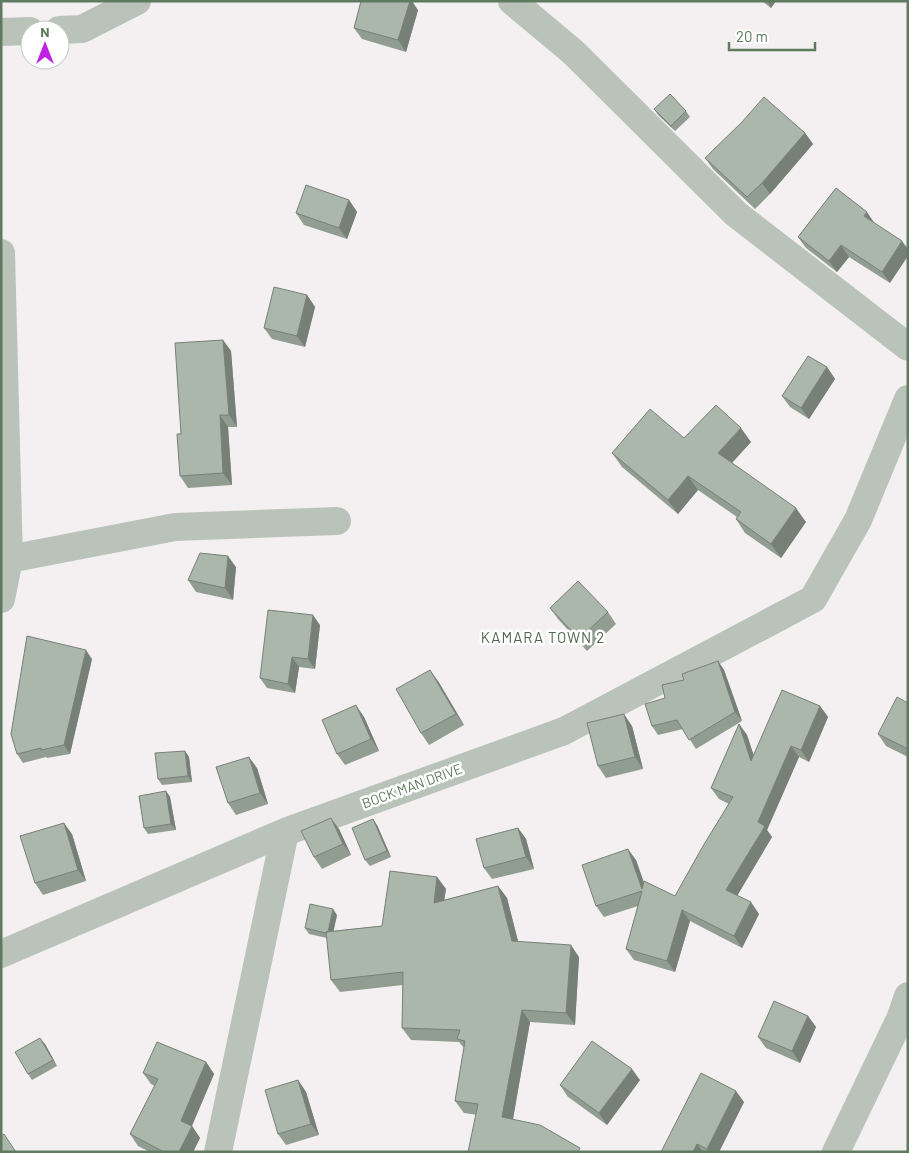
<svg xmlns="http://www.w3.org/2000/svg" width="909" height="1153" font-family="Barlow,sans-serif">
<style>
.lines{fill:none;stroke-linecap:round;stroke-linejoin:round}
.minor{stroke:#bac3ba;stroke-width:28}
.wall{fill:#929d92}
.shaded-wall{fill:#778077}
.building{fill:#aab7aa;stroke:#778077}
.labels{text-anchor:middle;stroke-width:5;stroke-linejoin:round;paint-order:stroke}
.street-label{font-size:14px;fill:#5f7b5f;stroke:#fff}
.neighbourhood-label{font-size:15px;letter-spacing:1px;fill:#516651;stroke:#fff}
</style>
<rect width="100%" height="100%" fill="#f4f0f2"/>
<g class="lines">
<!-- minor -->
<path class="minor" d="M512 1 573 52 736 214 908 347
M59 30 82 29 137 1
M1 32 30 31
M1 253 9 559 1 599
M9 559 175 527 337 521
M1 954 285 832 564 731 813 599 858 520 908 399
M218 1152 285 832
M836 1152 900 1019 908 996"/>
</g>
<!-- wall -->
<path class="wall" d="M762 1H776L771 8Z
M418 10 406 52 362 39 354 28Z
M654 109 686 111 690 117 675 131 658 115Z
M805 133 813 144 770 194 755 209 713 169 705 158Z
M836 188 890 283 849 257 837 272 806 248 798 237Z
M349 200 357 212 347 239 304 225 296 213Z
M307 295 315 307 305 347 272 339 264 328Z
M223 340 231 351 237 427H228L232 485 188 488 180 476 181 434Z
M827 367 835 379 809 419 790 407 782 396Z
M684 438 751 442 732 463 806 522 781 558 745 533 736 519 737 517 698 490 678 514 622 467 612 453Z
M236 567 233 600 196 592 188 580Z
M550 608 608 612 616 624 587 651 558 619Z
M320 625 315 669 299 667 295 693 267 688 260 678Z
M92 659 70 754 47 758 46 757 23 763 17 754Z
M718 661 724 670 742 721 696 749 683 729 658 735 652 726 665 698 684 680Z
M438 681 464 725 429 745 421 733Z
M908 703V757L886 746 878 734Z
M820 706 828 717 809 762 799 757 767 830 772 837 737 896 759 914 742 948 690 921 675 972 634 960 626 949 638 906 604 917 596 906 636 860 644 883 675 896 729 804 719 799 711 788 739 724 747 735 754 756Z
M364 717 379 751 345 765 337 754Z
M632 726 643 769 606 778 598 766Z
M185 751 189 757 192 782 162 785 158 779Z
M257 768 268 804 236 815 228 803Z
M166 791 170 797 176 830 148 834 144 828Z
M377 825 391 857 370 866 365 860Z
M518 828 526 839 534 869 492 879 484 868Z
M339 829 351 855 322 869 314 857Z
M72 834 86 881 43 895 35 883Z
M437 877 446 889 444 900 498 886 507 898 518 941 579 957 575 1025 530 1022 513 1120 464 1113 455 1101 464 1048 459 1042 411 1040 402 1028 403 985 340 992 331 980 327 938 309 934 305 928 337 915 333 931 382 926Z
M808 1016 816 1027 800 1063 766 1048 758 1037Z
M45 1044 57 1066 32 1080 28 1074Z
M206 1062 214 1074 192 1126 200 1138 193 1152H150L138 1146 130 1134 155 1086 151 1084 143 1073Z
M298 1080 306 1092 319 1135 286 1145 278 1134Z
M640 1080 607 1125 568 1097 560 1085Z
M744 1102 719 1152H661Z"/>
<!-- shaded-wall -->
<path class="shaded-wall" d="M410 1H412L418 10 406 52 398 40Z
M767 1H776L771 8Z
M805 133 813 144 770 194 762 183Z
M349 200 357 212 347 239 339 228Z
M867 212 875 224 864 216Z
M902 241 908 249V256L890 283 882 272Z
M841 245 849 257 837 272 829 261Z
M307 295 315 307 305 347 297 336Z
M223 340 231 351 237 427 229 415Z
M827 367 835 379 809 419 801 408Z
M220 415 228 427 232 485 223 473Z
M741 428 751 442 728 467 718 453Z
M688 476 698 490 678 514 668 500Z
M796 508 806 522 781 558 771 544Z
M228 556 236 567 233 600 225 588Z
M313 615 320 625 315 669 308 659Z
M86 650 92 659 70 754 64 745Z
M292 657 299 667 295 693 288 684Z
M718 661 724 670 742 721 735 712Z
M430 670 438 681 464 725 456 714Z
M356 705 364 717 379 751 371 739Z
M820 706 828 717 809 762 801 750Z
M624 714 632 726 643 769 635 757Z
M739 724 747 735 759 772 751 761Z
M791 746 799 757 767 830 772 837 734 901 726 890 758 822Z
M185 751 189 757 192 782 188 776Z
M249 757 257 768 268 804 260 793Z
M166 791 170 797 176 830 171 824Z
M331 818 339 829 351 855 343 844Z
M373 819 377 825 391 857 387 851Z
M64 823 72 834 86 881 78 870Z
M518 828 526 839 534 869 526 857Z
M628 849 636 860 650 900 642 889Z
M437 877 446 889 442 915 434 903Z
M498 886 507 898 521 953 512 941Z
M751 902 759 914 742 948 734 936Z
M333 909 337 915 332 939 328 933Z
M682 910 690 921 675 972 667 961Z
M571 945 579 957 575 1025 566 1013Z
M522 1010 530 1022 511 1129 502 1117Z
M808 1016 816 1027 800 1063 792 1051Z
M40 1038 45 1044 57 1066 53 1060Z
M206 1062 214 1074 190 1130 192 1126 200 1138 193 1152H179L181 1121Z
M632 1069 640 1080 607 1125 599 1113Z
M298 1080 306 1092 319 1135 311 1124Z
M736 1091 744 1102 719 1152H709L707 1149Z
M697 1144 703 1152H693Z"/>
<!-- building -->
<path class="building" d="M361 1H410L398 40 354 28Z
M670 94 686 111 671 126 654 109Z
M764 97 805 133 762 183 747 197 705 158 742 122Z
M306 185 349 200 339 228 296 213Z
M836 188 867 212 864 216 902 241 882 272 841 245 829 261 798 237Z
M274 287 307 295 297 336 264 328Z
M223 340 229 415H220L223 473 180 476 177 434H181L175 343Z
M808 356 827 367 801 408 782 396Z
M716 405 741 428 718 453 796 508 771 544 736 519 741 512 688 476 668 500 612 453 650 409 684 438Z
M200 553 228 556 225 588 188 580Z
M578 581 608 612 579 639 550 608Z
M268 610 313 615 308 659 292 657 288 684 260 678Z
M27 636 86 650 64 745 41 750V748L17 754 11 734Z
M718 661 735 712 689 740 677 720 652 726 645 704 665 698 662 685 684 680 682 674Z
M430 670 456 714 421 733 396 689Z
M782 690 820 706 801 750 791 746 758 822 765 826 726 890 751 902 734 936 682 910 667 961 626 949 642 891 596 906 582 865 628 849 642 889 644 881 675 896 703 846 733 797 711 788 739 724 751 761Z
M897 697 908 703V749L878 734Z
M356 705 371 739 337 754 322 720Z
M624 714 635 757 598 766 587 723Z
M185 751 188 776 158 779 155 753Z
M249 757 260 793 228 803 216 767Z
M166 791 171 824 144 828 139 796Z
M331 818 343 844 314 857 301 831Z
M373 819 387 851 365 860 352 828Z
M64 823 78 870 35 883 20 836Z
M518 828 526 857 484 868 476 839Z
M390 871 437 877 434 903 498 886 512 941 571 945 566 1013 522 1010 502 1117 540 1125 580 1148 578 1152H468L478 1104 455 1101 465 1041 457 1039 460 1030 402 1028 403 972 331 980 326 932 382 926Z
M310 904 333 909 328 932H326V933L305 928Z
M774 1001 808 1016 792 1051 758 1037Z
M40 1038 53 1060 28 1074 15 1052Z
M592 1041 632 1069 599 1113 560 1085Z
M157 1042 206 1062 181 1121 192 1126 179 1152H164L130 1134 158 1079 143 1073Z
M701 1073 736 1091 707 1149 697 1144 693 1152H661Z
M298 1080 311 1124 278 1134 265 1090Z
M4 1134 16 1152H1V1136Z"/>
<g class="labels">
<!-- street labels -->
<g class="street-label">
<text transform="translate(412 786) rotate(-20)" y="5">BOCK MAN DRIVE</text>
</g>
<!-- neighbourhood labels -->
<g class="neighbourhood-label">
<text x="543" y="643">KAMARA TOWN 2</text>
</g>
</g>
<!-- border -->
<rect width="909" height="1153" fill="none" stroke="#5f7b5f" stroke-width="5"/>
<!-- north arrow -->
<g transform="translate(45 45)"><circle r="24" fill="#ffffff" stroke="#bfcabf"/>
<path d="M0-4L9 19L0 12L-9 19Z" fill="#be21e3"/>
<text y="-8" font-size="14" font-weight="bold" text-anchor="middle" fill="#5f7b5f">N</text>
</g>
<!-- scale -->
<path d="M729 42v8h86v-8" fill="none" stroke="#5f7b5f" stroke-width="2.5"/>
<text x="736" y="42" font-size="15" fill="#5f7b5f" stroke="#ffffff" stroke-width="4" paint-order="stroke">20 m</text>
</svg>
